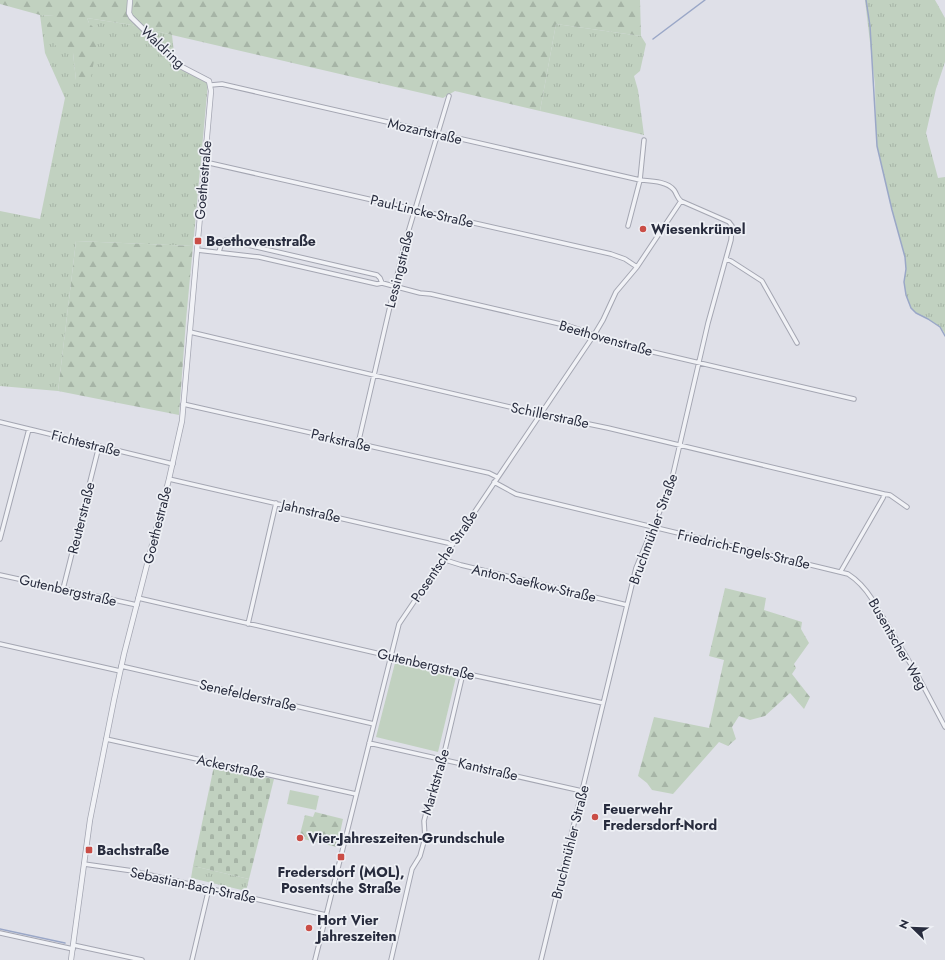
<svg xmlns="http://www.w3.org/2000/svg" width="945" height="960" font-family="Jost,sans-serif">
<style>
.grass{fill:url(#grass-tufts)}
.forest{fill:url(#forest-firs)}
.cemetery{fill:url(#cemetery-stones)}
.park{fill:#c1d1c0}
.lines{fill:none;stroke-linecap:round;stroke-linejoin:round}
.stream{stroke:#9aa7c7;stroke-width:1.5}
.minor-casing{stroke:#a4a6b2;stroke-width:5.5}
.tertiary-casing{stroke:#a4a6b2;stroke-width:6}
.minor{stroke:#f1f2f6;stroke-width:3.5}
.tertiary{stroke:#f1f2f6;stroke-width:4.5}
.poi-dot{fill:#ca4d46;stroke:#eef0f5;stroke-width:1.5}
.labels{text-anchor:middle;stroke-width:3.5;stroke-linejoin:round;paint-order:stroke}
.street-label{font-size:14px;fill:#282c3e;stroke:#eef0f5}
.poi-label{font-size:14px;font-weight:bold;fill:#282c3e;stroke:#eef0f5;text-anchor:start}
</style>
<defs>
<pattern id="grass-tufts" width="24" height="20" patternUnits="userSpaceOnUse"><rect width="24" height="20" fill="#c1d1c0"/><path d="M3 7l-1-3M5 7V3M7 7l1-3M15 17l-1-3M17 17v-4M19 17l1-3" fill="none" stroke="#a6b4a6"/></pattern>
<pattern id="forest-firs" width="22" height="20" patternUnits="userSpaceOnUse"><rect width="22" height="20" fill="#c1d1c0"/><path d="M5 1l3.5 6h-7zM16 11l3.5 6h-7z" fill="#a6b4a6"/></pattern>
<pattern id="cemetery-stones" width="16" height="16" patternUnits="userSpaceOnUse"><rect width="16" height="16" fill="#c1d1c0"/><path d="M2 7V4a2 2 0 0 1 4 0v3zM10 15v-3a2 2 0 0 1 4 0v3z" fill="#a6b4a6"/></pattern>
</defs>
<rect width="100%" height="100%" fill="#dfe0e8"/>
<!-- grass -->
<path class="grass" d="M865 0H935L945 18V62L936 89 926 133 938 178 945 177V337L944 332 940 327 928 319 916 313 911 308 906 295 904 282 906 269 905 257 892 210 877 146 876 132 875 85Z
M40 15 55 16 73 53 76 80 89 23 87 18 138 26 172 35 174 53 177 67 187 73 208 83 193 246 76 241 58 391 0 386V211L40 219 65 98 45 53Z
M556 24 641 36 646 44 640 71 634 76 638 90 644 135 540 111Z
M193 866 249 879 246 891 191 878Z"/>
<!-- forest -->
<path class="forest" d="M0 0H640L641 36 556 24 540 111 455 91 443 98 172 35 138 26 87 18 89 23 99 33 91 77 76 80 73 53 60 51 48 36 47 25 54 16 40 15 0 4Z
M76 241 193 246 186 320 179 415 58 391Z
M725 588 766 598 764 610 802 622 801 629 809 643 794 664 796 668 792 674 810 697 804 709 790 693 765 716 750 720 739 716 732 727 736 739 728 746 719 742 673 794 652 790 647 783 638 776 654 717 709 728 724 660 709 656Z
M315 812 343 819 337 847 299 838 305 815 313 817Z"/>
<!-- cemetery -->
<path class="cemetery" d="M214 766 274 779 249 879 193 866Z"/>
<!-- park -->
<path class="park" d="M395 663 456 677 438 752 376 737Z
M290 790 319 796 316 810 287 804Z"/>
<g class="lines">
<!-- stream -->
<path class="stream" d="M866 0 870 26 877 146 892 210 905 257 906 269 904 282 906 295 911 308 916 313 928 319 940 327 945 336
M653 39 705 0
M0 929 65 943"/>
<!-- minor casing -->
<g class="minor-casing">
<path id="minor" d="M211 85 222 84 640 180C650 181 667 181 674 190 677 194 677 198 681 201L729 222 732 226 731 240 708 323 670 487 636 568 541 960
M205 162 611 254 625 259 637 267
M628 226 640 180 644 140
M197 250 259 257 377 284 382 283 420 293 431 294 569 326 584 331 606 341 854 399
M219 252 222 242 226 240 377 275 380 278 382 283
M726 259 731 261 762 281 797 343
M190 332 540 414 608 428 884 494 890 495 907 507
M183 404 489 473 497 477
M0 422 173 464
M358 444 404 246 449 96
M169 479 448 543 452 545
M494 482 516 494 848 574C859 581 865 588 872 599L919 678 945 727
M0 539 29 429
M442 559 461 565 627 605
M841 571 883 498 884 494
M0 575 137 605
M63 589 99 446
M138 598 463 673 603 703
M248 624 276 503
M0 644 120 671
M121 666 374 724
M106 739 356 794
M369 743 582 791
M84 864 133 871 163 878 326 915
M0 933 73 949
M73 945 142 960
M192 960 209 888
M315 960 399 624 594 335 603 320 616 292 637 267 681 201
M391 960 412 869 420 856 425 838 424 821 429 801 434 789 444 754 463 673"/>
</g>
<!-- tertiary casing -->
<g class="tertiary-casing">
<path id="tertiary" d="M71 960 90 820 114 700 124 654 169 479 182 421 211 91 209 81 182 67 131 17 129 13 130 0"/>
</g>
<!-- minor -->
<use href="#minor" class="minor"/>
<!-- tertiary -->
<use href="#tertiary" class="tertiary"/>
</g>
<!-- markers -->
<g class="poi-dot">
<circle cx="643" cy="229" r="4"/>
<rect x="194" y="237" width="8" height="8" rx="2"/>
<circle cx="595" cy="817" r="4"/>
<circle cx="300" cy="838" r="4"/>
<rect x="85" y="846" width="8" height="8" rx="2"/>
<rect x="337" y="853" width="8" height="8" rx="2"/>
<circle cx="309" cy="928" r="4"/>
</g>
<g class="labels">
<!-- street labels -->
<g class="street-label">
<text transform="translate(163 47) rotate(43)" y="5">Waldring</text>
<text transform="translate(425 131) rotate(13)" y="5">Mozartstraße</text>
<text transform="translate(203 180) rotate(-85)" y="5">Goethestraße</text>
<text transform="translate(422 211) rotate(13)" y="5">Paul-Lincke-Straße</text>
<text transform="translate(399 269) rotate(-76)" y="5">Lessingstraße</text>
<text transform="translate(606 338) rotate(16)" y="5">Beethovenstraße</text>
<text transform="translate(550 415) rotate(12)" y="5">Schillerstraße</text>
<text transform="translate(341 440) rotate(13)" y="5">Parkstraße</text>
<text transform="translate(86 443) rotate(14)" y="5">Fichtestraße</text>
<text transform="translate(311 511) rotate(13)" y="5">Jahnstraße</text>
<text transform="translate(81 518) rotate(-76)" y="5">Reuterstraße</text>
<text transform="translate(157 525) rotate(-76)" y="5">Goethestraße</text>
<text transform="translate(653 529) rotate(-70)" y="5">Bruchmühler Straße</text>
<text transform="translate(744 549) rotate(13)" y="5">Friedrich-Engels-Straße</text>
<text transform="translate(444 556) rotate(-56)" y="5">Posentsche Straße</text>
<text transform="translate(534 583) rotate(13)" y="5">Anton-Saefkow-Straße</text>
<text transform="translate(68 590) rotate(13)" y="5">Gutenbergstraße</text>
<text transform="translate(898 644) rotate(60)" y="5">Busentscher Weg</text>
<text transform="translate(426 664) rotate(13)" y="5">Gutenbergstraße</text>
<text transform="translate(248 695) rotate(13)" y="5">Senefelderstraße</text>
<text transform="translate(231 766) rotate(12)" y="5">Ackerstraße</text>
<text transform="translate(488 769) rotate(13)" y="5">Kantstraße</text>
<text transform="translate(435 782) rotate(-74)" y="5">Marktstraße</text>
<text transform="translate(570 842) rotate(-76)" y="5">Bruchmühler Straße</text>
<text transform="translate(193 885) rotate(12)" y="5">Sebastian-Bach-Straße</text>
</g>
<!-- poi labels -->
<g class="poi-label">
<text x="651" y="234">Wiesenkrümel</text>
<text x="206" y="246">Beethovenstraße</text>
<text x="603" y="814">Feuerwehr<tspan x="603" dy="16">Fredersdorf-Nord</tspan></text>
<text x="308" y="843">Vier-Jahreszeiten-Grundschule</text>
<text x="97" y="855">Bachstraße</text>
<text x="341" y="877" text-anchor="middle">Fredersdorf (MOL),<tspan x="341" dy="16">Posentsche Straße</tspan></text>
<text x="317" y="925">Hort Vier<tspan x="317" dy="16">Jahreszeiten</tspan></text>
</g>
</g>
<!-- north arrow -->
<g transform="translate(913 928) rotate(293)" stroke="#eef0f5" stroke-width="3" paint-order="stroke">
<path d="M0-3L7 15L0 10L-7 15Z" fill="#282c3e"/>
<text y="-6" font-size="11" font-weight="bold" text-anchor="middle" fill="#282c3e">N</text>
</g>
</svg>
